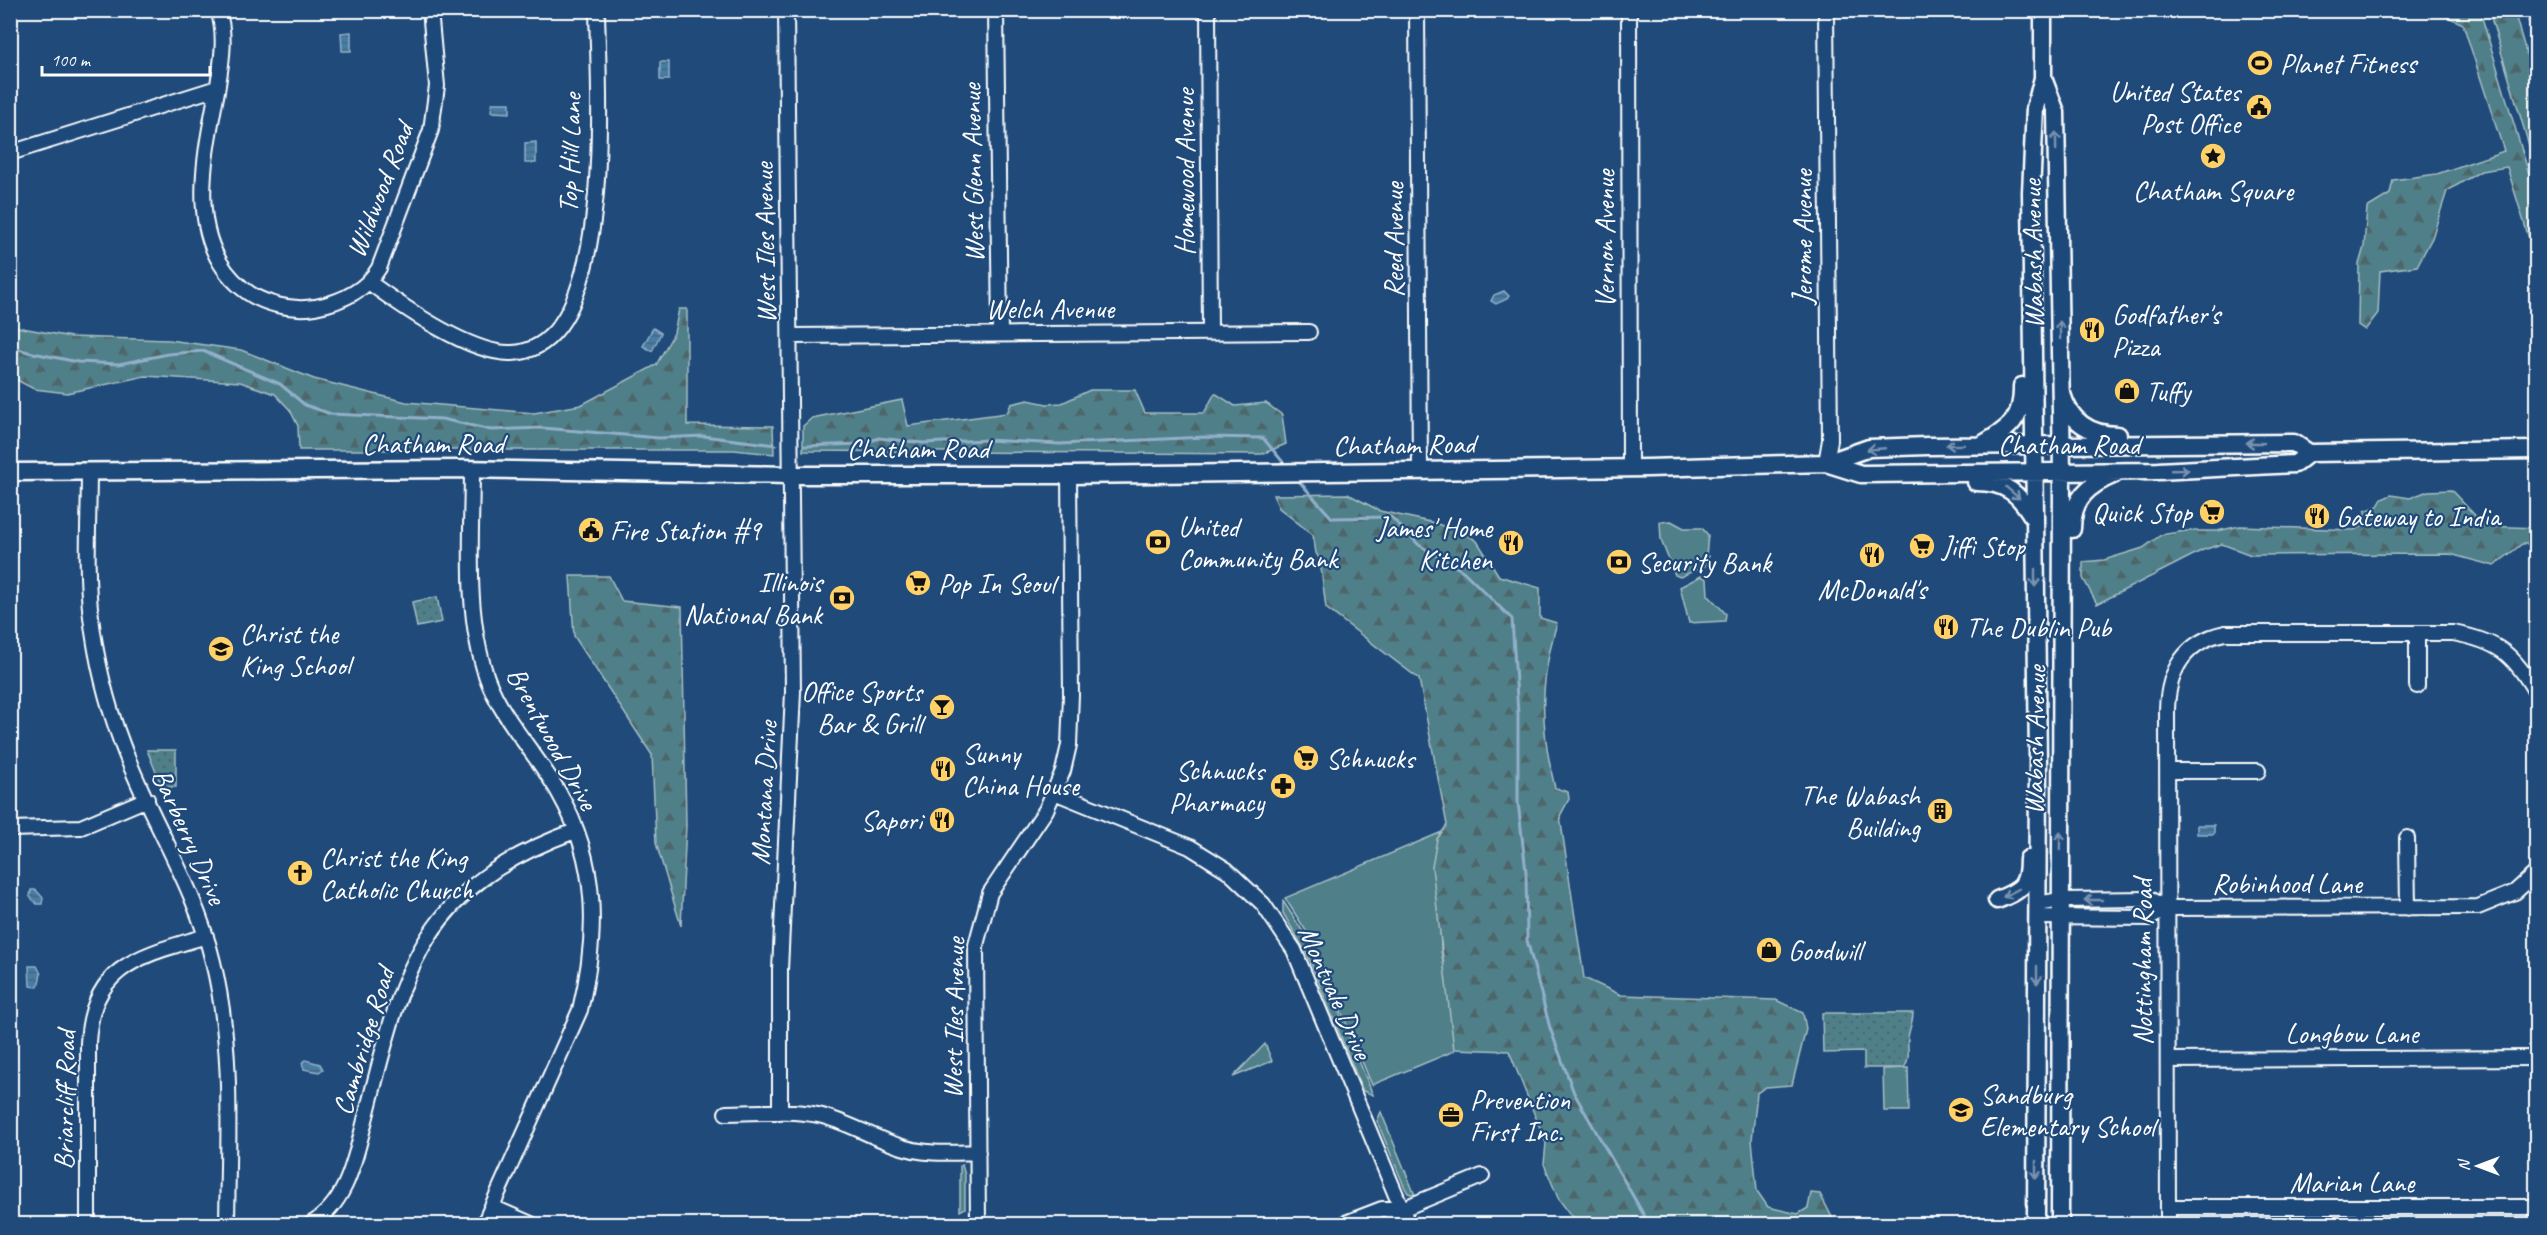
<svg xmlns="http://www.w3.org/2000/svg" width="2547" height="1235" font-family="Caveat,sans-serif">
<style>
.green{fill:#4f7f89;stroke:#a7bfc4;stroke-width:1.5}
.forest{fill:url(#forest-firs);stroke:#a7bfc4;stroke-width:1.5}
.park{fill:url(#park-dots);stroke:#a7bfc4;stroke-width:1.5}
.water{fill:url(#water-rules);stroke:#91b0c9;stroke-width:1.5}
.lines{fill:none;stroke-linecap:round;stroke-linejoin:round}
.stream{stroke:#91b0c9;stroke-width:3}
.minor-casing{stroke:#fff;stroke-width:18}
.major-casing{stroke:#fff;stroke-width:21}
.minor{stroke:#1f4a7a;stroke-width:14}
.major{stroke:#1f4a7a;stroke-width:16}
.oneway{stroke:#7992af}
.labels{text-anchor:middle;stroke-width:4.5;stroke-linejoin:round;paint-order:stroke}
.poi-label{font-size:28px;fill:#fff;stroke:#1f4a7a;text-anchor:start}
.street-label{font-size:28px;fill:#fff;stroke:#1f4a7a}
</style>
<defs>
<pattern id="forest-firs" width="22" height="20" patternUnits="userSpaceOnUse" patternTransform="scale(1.5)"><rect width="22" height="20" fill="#4f7f89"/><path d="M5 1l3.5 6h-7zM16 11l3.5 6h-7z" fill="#4e666a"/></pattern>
<pattern id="park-dots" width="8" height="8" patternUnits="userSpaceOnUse" patternTransform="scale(1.5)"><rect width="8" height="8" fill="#4f7f89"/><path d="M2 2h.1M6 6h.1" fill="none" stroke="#4e666a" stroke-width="1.8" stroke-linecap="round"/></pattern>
<pattern id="water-rules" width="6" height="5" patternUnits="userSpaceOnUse" patternTransform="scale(1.5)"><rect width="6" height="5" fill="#477ca5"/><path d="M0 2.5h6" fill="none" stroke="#4a6478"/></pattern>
</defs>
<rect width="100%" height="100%" fill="#1f4a7a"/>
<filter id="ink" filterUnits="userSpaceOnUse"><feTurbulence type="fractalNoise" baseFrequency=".0167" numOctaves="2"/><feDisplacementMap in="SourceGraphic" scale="12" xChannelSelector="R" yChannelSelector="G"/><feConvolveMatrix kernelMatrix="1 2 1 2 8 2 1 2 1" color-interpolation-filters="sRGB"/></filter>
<g filter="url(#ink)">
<!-- green -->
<path class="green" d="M1671 521 1684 528H1702L1708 535 1706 556H1709L1705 566 1680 577 1675 575 1661 540 1660 522Z
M1701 576 1707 579 1708 595 1726 614 1725 621 1689 623 1680 587Z
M1442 832 1437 839 1441 951 1450 996 1454 1051 1372 1085 1310 937 1285 898Z
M1283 901 1311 944 1373 1095 1363 1091 1307 954 1283 913Z
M1265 1044 1272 1061 1233 1077Z
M1908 1068 1909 1111H1884L1883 1069Z
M1381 1112 1415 1195 1408 1193 1404 1186 1377 1121Z
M962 1165 965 1175V1208L960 1211V1166Z"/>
<!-- forest -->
<path class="forest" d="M2445 11H2480L2536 197V261L2507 167 2481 171 2447 191 2432 238 2417 266 2380 271 2378 313 2365 330 2358 325 2359 264 2364 247 2367 208 2390 194 2393 180 2437 174 2504 151 2463 24 2444 15Z
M2489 11H2514L2536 87V169Z
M679 309H687V425L773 426 774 454 734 450H299L298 426 290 410 275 394 240 382 145 376 67 393 34 389 11 377V326L71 337 169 340 241 350 314 379 406 402 534 413 581 405 656 365 674 333Z
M1090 390H1135L1145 413H1204L1215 393 1235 406 1266 403 1282 415 1286 444 1262 454 803 451V426L812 418 902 400 908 426 1007 413 1011 404 1028 400 1047 404 1062 403Z
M2451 490 2485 526 2536 528V544H2522L2494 566 2450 554 2251 555 2222 544 2203 550 2097 604 2083 578V562L2104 560 2143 548 2161 535 2185 531H2217L2240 526 2354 530 2363 526 2365 511 2378 506 2382 499 2391 495 2410 498 2428 491Z
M1348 494 1380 511 1435 523 1469 536 1477 541 1499 576 1540 588V618L1557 623C1539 684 1540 726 1555 788L1568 792 1569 799 1560 816 1584 978 1621 995 1776 1000 1803 1013 1806 1029 1792 1085 1766 1087 1757 1093 1752 1140 1757 1191 1768 1207 1798 1214 1808 1208 1811 1193 1820 1194 1835 1223 1577 1224 1558 1198 1544 1164 1546 1143 1509 1051 1454 1049 1432 867 1437 839 1447 825 1419 679 1326 608 1320 560 1316 553 1313 535 1279 508 1273 495Z
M570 576H609L622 601 682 607 686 825 681 926 656 843 652 755 574 636Z"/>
<!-- park -->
<path class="park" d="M2536 11V48L2526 13Z
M437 597 442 622 417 627 412 602Z
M147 750H176V787H162Z
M1822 1013H1913C1913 1022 1909 1029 1908 1038 1907 1049 1911 1058 1904 1068H1864V1052L1823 1053Z"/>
<!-- water -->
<path class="water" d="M351 32V51H342L341 33Z
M660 62H669V80H660Z
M492 103H510V113L491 112Z
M536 142V163H525V143Z
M1504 291 1509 296 1507 299 1496 304 1491 301 1494 295Z
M653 328 661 333 652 351 643 346Z
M2197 825H2214V834H2197Z
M31 890H36L43 898 42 904H37L30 897Z
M29 966H37L41 974 38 987 30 986Z
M305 1060 320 1064 323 1069 319 1072 304 1069 302 1063Z"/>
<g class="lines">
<!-- stream -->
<path class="stream" d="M10 346 28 352 78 362 119 364 168 354 203 351 280 384 305 405 331 414 442 419 491 430 543 428 659 438 703 436 776 445
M805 446 862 444 879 438 923 443 986 440 1060 444 1205 437 1263 438 1287 467
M1297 479 1332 518 1391 517 1419 545 1463 571 1512 619 1518 714V802L1526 872 1527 940 1550 1028 1574 1093 1649 1224"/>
<!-- minor casing -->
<g class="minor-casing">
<path id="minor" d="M218 10C227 37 221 65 217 91 205 155 184 240 242 288 261 304 291 311 315 307 341 302 366 290 379 268L431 130 437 86 430 10
M996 10 1000 334
M1208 10 1210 333
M1417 10 1420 470
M1629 10 1630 468
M1826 10 1830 440 1826 463
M10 153 217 88
M370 283C403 307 471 355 512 353 618 349 598 82 597 10
M791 336 1309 332
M472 469C472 537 464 612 487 678 503 721 537 754 559 793 599 863 598 935 580 1010L484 1224
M89 471C89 519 85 569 91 617 96 659 107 704 122 744 149 818 195 885 213 962 234 1048 228 1137 227 1224
M2417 686V633
M2167 771H2258
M1054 792 1190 847 1227 870 1263 904 1294 950 1408 1224
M10 829 81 827 147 799
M2407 838 2408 908
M2038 904 2060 900 2149 899 2167 908
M2037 917 2150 918 2167 908 2478 907 2515 892 2536 873
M2168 1060 2536 1058
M780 1112V970L793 692 786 10
M726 1113C756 1113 788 1109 818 1115 846 1121 869 1136 896 1145 922 1155 950 1153 978 1152
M492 1207 531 1224
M2168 1207H2536
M88 1224V1043C92 964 141 956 206 936
M311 1224C344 1205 353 1167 362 1132 401 982 412 890 575 831
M978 1224 976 945 990 893 1046 810 1063 771 1069 745 1071 695 1069 475
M1343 1224 1382 1209H1402L1482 1176
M1388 1224 1402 1209
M2168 1224 2167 710C2168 671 2185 641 2225 633H2453C2498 641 2514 654 2536 693"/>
</g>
<!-- major casing -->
<g class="major-casing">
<path id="major" d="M2043 78 2056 112 2062 471 2060 1224
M2062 394C2070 422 2091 435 2118 435
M1983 444C2010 428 2023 419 2022 386
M1826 463 1861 474 2158 471 2295 464 2309 453
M10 472 458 469 790 475H1069L1648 468 1826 463 1869 448 1927 446 2294 443 2309 453 2536 450
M1976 482C2006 482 2019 493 2034 519
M2072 529C2072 499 2088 485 2115 474
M1997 900C2022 890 2028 886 2028 859
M2036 1224 2038 760 2031 192 2035 108 2043 78V10"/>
</g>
<!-- minor -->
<use href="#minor" class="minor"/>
<!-- major -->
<use href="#major" class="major"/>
</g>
<!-- one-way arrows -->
<defs><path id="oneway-shaft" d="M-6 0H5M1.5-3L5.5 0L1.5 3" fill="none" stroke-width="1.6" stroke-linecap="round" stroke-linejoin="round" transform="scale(1.5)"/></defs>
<g class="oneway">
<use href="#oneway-shaft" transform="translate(2056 141) rotate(-91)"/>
<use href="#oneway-shaft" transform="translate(2060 330) rotate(-91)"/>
<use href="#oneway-shaft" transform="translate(2255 443) rotate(180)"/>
<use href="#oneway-shaft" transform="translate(1955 445) rotate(179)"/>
<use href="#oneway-shaft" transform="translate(1876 449) rotate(175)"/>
<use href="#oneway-shaft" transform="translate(2180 470) rotate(-2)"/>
<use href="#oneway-shaft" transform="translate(2013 493) rotate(41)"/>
<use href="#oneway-shaft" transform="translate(2035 578) rotate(90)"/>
<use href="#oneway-shaft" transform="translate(2060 841) rotate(-89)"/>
<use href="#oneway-shaft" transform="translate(2011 893) rotate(152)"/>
<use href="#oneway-shaft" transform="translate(2093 900) rotate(180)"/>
<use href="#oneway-shaft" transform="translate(2037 975) rotate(90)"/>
<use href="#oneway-shaft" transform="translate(2036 1170) rotate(90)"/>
</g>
</g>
<!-- icons -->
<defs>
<g id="stadium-disc" transform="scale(1.35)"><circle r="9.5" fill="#ffd166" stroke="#1f4a7a"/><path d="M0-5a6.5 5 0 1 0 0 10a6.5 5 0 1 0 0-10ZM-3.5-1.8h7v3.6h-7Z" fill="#111"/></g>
<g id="civic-disc" transform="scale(1.35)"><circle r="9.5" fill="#ffd166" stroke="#1f4a7a"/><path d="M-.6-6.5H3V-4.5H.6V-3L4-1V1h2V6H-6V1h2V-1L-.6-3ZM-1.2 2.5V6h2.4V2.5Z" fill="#111"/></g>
<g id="sight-disc" transform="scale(1.35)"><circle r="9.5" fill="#ffd166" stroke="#1f4a7a"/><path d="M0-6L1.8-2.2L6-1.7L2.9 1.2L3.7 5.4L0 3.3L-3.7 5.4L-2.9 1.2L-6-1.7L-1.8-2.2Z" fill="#111"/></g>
<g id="restaurant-disc" transform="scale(1.35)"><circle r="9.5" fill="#ffd166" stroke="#1f4a7a"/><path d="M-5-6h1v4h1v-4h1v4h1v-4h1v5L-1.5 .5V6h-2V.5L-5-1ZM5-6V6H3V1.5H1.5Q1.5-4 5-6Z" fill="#111"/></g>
<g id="shop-disc" transform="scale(1.35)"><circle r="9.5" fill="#ffd166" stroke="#1f4a7a"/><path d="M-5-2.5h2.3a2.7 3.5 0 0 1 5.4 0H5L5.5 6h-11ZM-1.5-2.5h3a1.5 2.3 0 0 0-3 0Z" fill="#111"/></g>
<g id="supermarket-disc" transform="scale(1.35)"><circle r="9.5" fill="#ffd166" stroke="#1f4a7a"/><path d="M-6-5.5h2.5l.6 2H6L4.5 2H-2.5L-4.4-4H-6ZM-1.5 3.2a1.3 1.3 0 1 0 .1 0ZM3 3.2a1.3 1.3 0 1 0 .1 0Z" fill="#111"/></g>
<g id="bank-disc" transform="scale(1.35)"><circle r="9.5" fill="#ffd166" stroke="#1f4a7a"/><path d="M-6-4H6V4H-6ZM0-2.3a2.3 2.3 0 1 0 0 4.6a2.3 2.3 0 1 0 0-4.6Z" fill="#111"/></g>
<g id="school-disc" transform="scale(1.35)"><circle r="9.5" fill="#ffd166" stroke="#1f4a7a"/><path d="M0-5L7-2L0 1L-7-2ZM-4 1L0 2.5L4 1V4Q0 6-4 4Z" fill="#111"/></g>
<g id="bar-disc" transform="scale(1.35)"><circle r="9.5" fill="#ffd166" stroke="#1f4a7a"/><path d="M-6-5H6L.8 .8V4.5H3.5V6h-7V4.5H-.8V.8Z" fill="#111"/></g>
<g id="pharmacy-disc" transform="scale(1.35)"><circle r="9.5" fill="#ffd166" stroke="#1f4a7a"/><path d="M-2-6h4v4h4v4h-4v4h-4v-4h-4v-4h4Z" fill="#111"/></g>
<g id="building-disc" transform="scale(1.35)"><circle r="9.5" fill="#ffd166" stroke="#1f4a7a"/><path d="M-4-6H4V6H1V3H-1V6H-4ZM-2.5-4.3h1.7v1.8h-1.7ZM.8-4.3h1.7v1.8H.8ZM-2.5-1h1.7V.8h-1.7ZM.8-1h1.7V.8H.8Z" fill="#111"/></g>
<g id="church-disc" transform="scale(1.35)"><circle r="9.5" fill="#ffd166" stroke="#1f4a7a"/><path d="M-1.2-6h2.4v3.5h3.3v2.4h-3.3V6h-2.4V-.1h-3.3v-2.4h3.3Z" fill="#111"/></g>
<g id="office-disc" transform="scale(1.35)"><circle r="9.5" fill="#ffd166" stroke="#1f4a7a"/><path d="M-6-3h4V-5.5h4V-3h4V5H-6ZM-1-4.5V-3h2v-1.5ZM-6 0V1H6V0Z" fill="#111"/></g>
</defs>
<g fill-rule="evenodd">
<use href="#stadium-disc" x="2260" y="63"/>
<use href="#civic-disc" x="2259" y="107"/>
<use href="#sight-disc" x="2213" y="156"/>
<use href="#restaurant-disc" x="2092" y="330"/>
<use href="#shop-disc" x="2127" y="391"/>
<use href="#supermarket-disc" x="2212" y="512"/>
<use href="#restaurant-disc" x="2317" y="516"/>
<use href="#civic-disc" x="591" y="530"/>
<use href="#bank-disc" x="1158" y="542"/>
<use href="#restaurant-disc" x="1511" y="543"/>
<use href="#supermarket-disc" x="1922" y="546"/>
<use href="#restaurant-disc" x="1872" y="555"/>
<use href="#bank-disc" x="1619" y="562"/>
<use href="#supermarket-disc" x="918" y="583"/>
<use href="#bank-disc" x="842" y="598"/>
<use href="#restaurant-disc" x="1946" y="627"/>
<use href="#school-disc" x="221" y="649"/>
<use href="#bar-disc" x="942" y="707"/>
<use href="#supermarket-disc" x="1306" y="758"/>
<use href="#restaurant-disc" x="943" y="769"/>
<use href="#pharmacy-disc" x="1283" y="786"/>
<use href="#building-disc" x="1940" y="811"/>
<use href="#restaurant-disc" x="942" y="820"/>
<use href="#church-disc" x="300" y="873"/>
<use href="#shop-disc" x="1769" y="950"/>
<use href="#school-disc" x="1961" y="1110"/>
<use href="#office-disc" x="1451" y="1115"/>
</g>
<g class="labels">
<!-- poi labels -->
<g class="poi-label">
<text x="2280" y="73">Planet Fitness</text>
<text x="2240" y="101" text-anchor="end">United States<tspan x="2240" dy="32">Post Office</tspan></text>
<text x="2213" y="200" text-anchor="middle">Chatham Square</text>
<text x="2112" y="324">Godfather's<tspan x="2112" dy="32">Pizza</tspan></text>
<text x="2146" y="401">Tuffy</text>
<text x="2192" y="522" text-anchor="end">Quick Stop</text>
<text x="2336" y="526">Gateway to India</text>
<text x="1178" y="536">United<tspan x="1178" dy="32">Community Bank</tspan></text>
<text x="1492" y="537" text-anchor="end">James' Home<tspan x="1492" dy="32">Kitchen</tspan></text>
<text x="610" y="540">Fire Station #9</text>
<text x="1942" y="556">Jiffi Stop</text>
<text x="1638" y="572">Security Bank</text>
<text x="822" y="592" text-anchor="end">Illinois<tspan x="822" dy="32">National Bank</tspan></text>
<text x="938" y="593">Pop In Seoul</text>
<text x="1872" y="599" text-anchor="middle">McDonald's</text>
<text x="1966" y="637">The Dublin Pub</text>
<text x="240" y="643">Christ the<tspan x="240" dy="32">King School</tspan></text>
<text x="922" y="701" text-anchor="end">Office Sports<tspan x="922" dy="32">Bar &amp; Grill</tspan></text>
<text x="962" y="763">Sunny<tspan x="962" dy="32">China House</tspan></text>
<text x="1326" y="768">Schnucks</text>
<text x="1264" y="780" text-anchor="end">Schnucks<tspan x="1264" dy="32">Pharmacy</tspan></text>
<text x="1920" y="805" text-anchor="end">The Wabash<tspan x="1920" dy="32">Building</tspan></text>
<text x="922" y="830" text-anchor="end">Sapori</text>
<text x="320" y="867">Christ the King<tspan x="320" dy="32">Catholic Church</tspan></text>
<text x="1788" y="960">Goodwill</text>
<text x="1980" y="1104">Sandburg<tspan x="1980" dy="32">Elementary School</tspan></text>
<text x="1470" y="1109">Prevention<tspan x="1470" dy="32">First Inc.</tspan></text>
</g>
<!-- street labels -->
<g class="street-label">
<text transform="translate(569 153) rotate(-88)" y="10">Top Hill Lane</text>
<text transform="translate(1184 172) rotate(-90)" y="10">Homewood Avenue</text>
<text transform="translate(972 173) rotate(-91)" y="10">West Glenn Avenue</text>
<text transform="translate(379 190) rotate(-69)" y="10">Wildwood Road</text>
<text transform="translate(1802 237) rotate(-90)" y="10">Jerome Avenue</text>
<text transform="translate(1604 239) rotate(-90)" y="10">Vernon Avenue</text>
<text transform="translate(1393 240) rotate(-90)" y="10">Reed Avenue</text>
<text transform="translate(764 243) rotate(-91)" y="10">West Iles Avenue</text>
<text transform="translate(2032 254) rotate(-91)" y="10">Wabash Avenue</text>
<text x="1050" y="318">Welch Avenue</text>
<text x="433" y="453">Chatham Road</text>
<text transform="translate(1404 444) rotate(-1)" y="10">Chatham Road</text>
<text x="2069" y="454">Chatham Road</text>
<text x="918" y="458">Chatham Road</text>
<text transform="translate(553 738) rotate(61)" y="10">Brentwood Drive</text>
<text transform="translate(2034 740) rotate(-89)" y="10">Wabash Avenue</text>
<text transform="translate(763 793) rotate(-87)" y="10">Montana Drive</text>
<text transform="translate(190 836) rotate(66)" y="10">Barberry Drive</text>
<text x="2287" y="893">Robinhood Lane</text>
<text transform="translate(2142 962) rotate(-90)" y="10">Nottingham Road</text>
<text transform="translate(1336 992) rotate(66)" y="10">Montvale Drive</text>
<text transform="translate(953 1018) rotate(-89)" y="10">West Iles Avenue</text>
<text x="2352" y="1043">Longbow Lane</text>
<text transform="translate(363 1041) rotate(-73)" y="10">Cambridge Road</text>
<text transform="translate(64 1100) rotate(-89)" y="10">Briarcliff Road</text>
<text x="2352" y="1192">Marian Lane</text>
</g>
</g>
<!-- margin -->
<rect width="2547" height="1235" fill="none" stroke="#1f4a7a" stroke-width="36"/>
<rect x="18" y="18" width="2511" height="1199" fill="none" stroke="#fff" stroke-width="2" filter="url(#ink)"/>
<!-- north arrow -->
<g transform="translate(2478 1166) rotate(270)" stroke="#1f4a7a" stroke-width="4.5" paint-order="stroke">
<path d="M0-4.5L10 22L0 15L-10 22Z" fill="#ffffff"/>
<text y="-9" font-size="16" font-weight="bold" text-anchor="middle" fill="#ffffff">N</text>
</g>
<!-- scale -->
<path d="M42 66v9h168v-9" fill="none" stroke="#ffffff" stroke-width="3"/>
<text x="51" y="66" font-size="18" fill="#ffffff" stroke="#1f4a7a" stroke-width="4.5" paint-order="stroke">100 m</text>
</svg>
